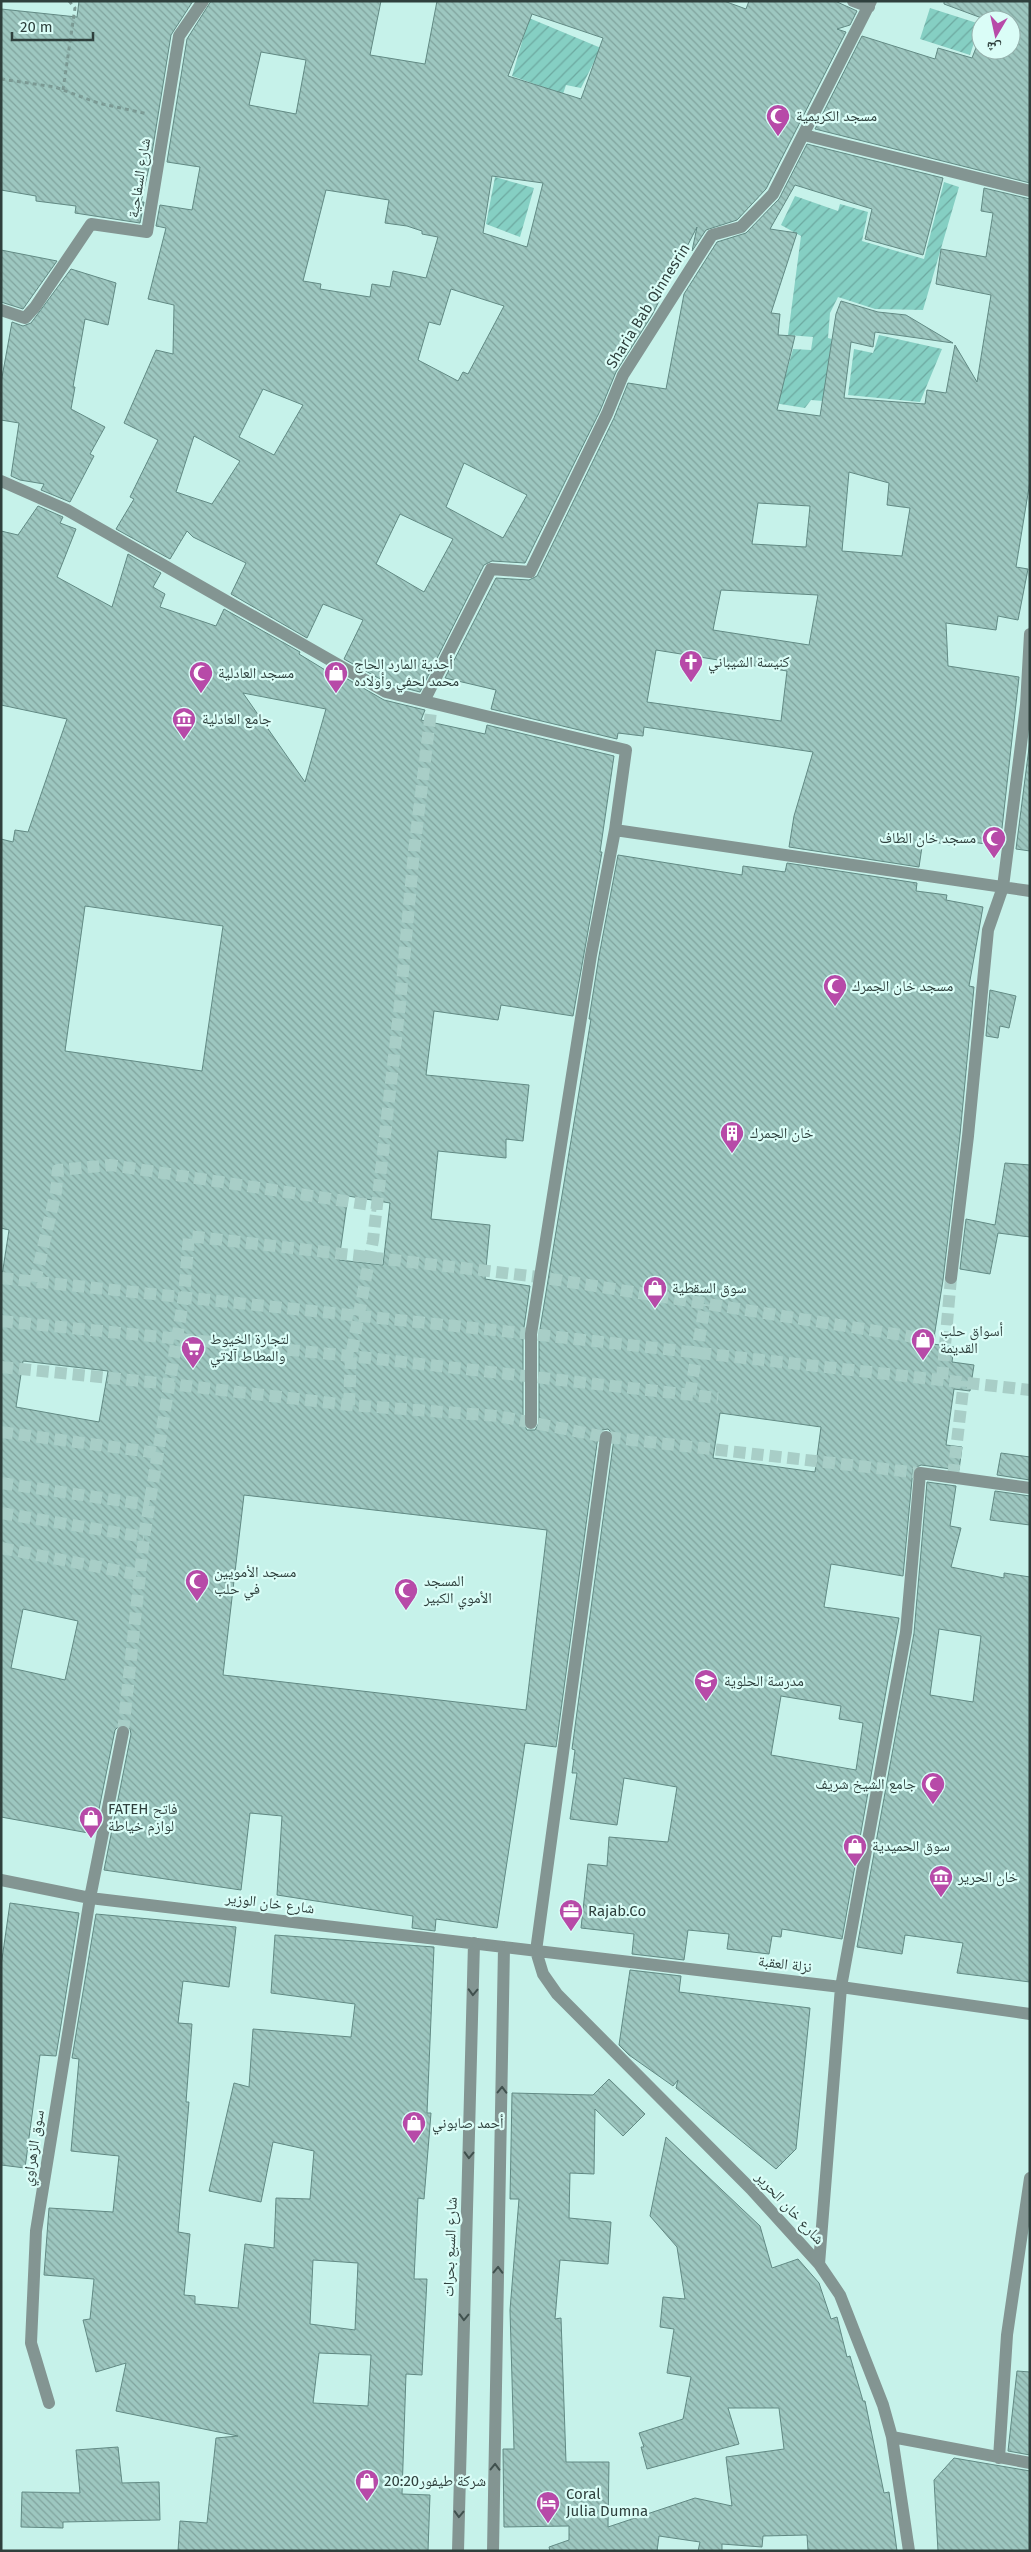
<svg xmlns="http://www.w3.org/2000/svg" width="1031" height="2552" font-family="'Fira Sans','Noto Naskh Arabic',sans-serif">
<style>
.garden{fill:url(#garden-furrows)}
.building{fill:url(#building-back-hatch);stroke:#628a84;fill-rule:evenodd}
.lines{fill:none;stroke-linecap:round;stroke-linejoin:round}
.minor-tunnel{stroke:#a8cec7;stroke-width:12;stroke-dasharray:12 6;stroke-linecap:butt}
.path{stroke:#7b9a94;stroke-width:3;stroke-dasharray:4 4;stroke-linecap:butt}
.minor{stroke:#839592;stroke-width:12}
.oneway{stroke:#40514e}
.labels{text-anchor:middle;stroke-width:4.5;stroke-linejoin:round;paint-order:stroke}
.poi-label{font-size:15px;fill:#2f403d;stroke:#dafdf7;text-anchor:start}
.street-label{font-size:15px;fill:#2f403d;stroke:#dafdf7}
</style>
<defs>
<pattern id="garden-furrows" width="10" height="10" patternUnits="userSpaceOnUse" patternTransform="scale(1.25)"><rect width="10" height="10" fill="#85cfc3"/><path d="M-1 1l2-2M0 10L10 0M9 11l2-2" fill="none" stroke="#6da9a0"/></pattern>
<pattern id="building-back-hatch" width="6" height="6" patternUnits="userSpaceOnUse" patternTransform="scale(1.25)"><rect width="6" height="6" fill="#9dc7c0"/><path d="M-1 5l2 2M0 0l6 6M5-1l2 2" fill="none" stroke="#80a39d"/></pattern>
</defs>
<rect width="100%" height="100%" fill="#c6f2ea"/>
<!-- garden -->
<path class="garden" d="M930 8 980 24 970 55 920 39Z
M529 18 601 48 581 88 566 85 563 94 512 76Z
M495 177 534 188 520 237 486 224Z
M944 182 959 187 923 310 875 309 838 297 830 313 828 338 832 339 823 401 811 400 805 408 774 403 780 373 786 374 793 349 811 350 813 337 788 335 801 236 781 225 795 196 838 211 840 204 868 212 862 241 924 259Z
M879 335 942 349 920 402 848 395 854 349 873 353Z"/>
<!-- building -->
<path class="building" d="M79 1H193L171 35 151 159 141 202H144L140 223 75 213 76 206 36 201V196L1 190V9L77 17Z
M211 1H381L370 55 425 64 437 1H724L746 9 749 1H835L857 11 850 25 837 29 846 32 766 189 737 220 706 230 692 251 697 227 652 315 616 372 600 411 525 563 492 561 484 565 420 692 389 684 344 659 363 620 323 604 307 638 231 594 246 563 193 537 187 531 170 559 116 529 134 499 130 497 158 440 124 423 156 350 173 354 174 305 148 299 166 228 156 226 160 205 192 210 200 167 167 162 187 39ZM532 14 603 38 581 99 508 76ZM261 52 306 60 296 114 249 105ZM492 176 543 183 527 247 483 233ZM326 190 389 200 385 223 407 226 422 231V234L438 237 426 278 393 271 390 287 372 284 370 297 320 289 321 284 303 281ZM451 289 504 306 468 374 463 372 458 381 418 360 429 322 440 325ZM263 389 303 405 274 455 239 437ZM194 436 240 461 212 504 176 492ZM464 463 527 495 503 538 446 507ZM400 514 453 539 424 592 376 564Z
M944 1H1030V183L815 129 862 36 935 59 938 48 972 58 981 35V50H1011V20H987L944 4Z
M807 144 943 178 923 255 865 239 872 209 795 185 770 229 797 233 771 313 780 314 778 335 795 336 777 410 820 416 836 314 841 301 878 312 906 315 953 343 875 332 873 347 851 342 844 398 925 404 927 390 946 393 955 345 977 382 991 295 936 284 941 249 986 257 993 213 981 211 984 188 1030 199V481L1016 567 1028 569 1018 620 998 616 996 630 946 623 948 666 1019 677 1000 846 951 839 950 845 923 840 919 867 789 847 794 816 813 752 644 727 643 736 618 733 617 739 491 709 496 690 445 678 496 578 529 580 537 576 614 418 628 383 666 389 684 294 717 242 746 233 779 199ZM849 472 889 483 887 505 910 508 902 556 842 551ZM758 503 810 506 806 547 752 544ZM721 590 818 595 809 645 713 630ZM656 650 787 671 781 721 647 702Z
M1 250 57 261 23 309 1 302Z
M71 269 116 283 108 325 85 319 73 387H75L71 409 105 427 90 454 94 456 70 502 41 490 44 484 20 480 11 476 19 423 1 420V383L12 322 23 326 31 323Z
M38 506 63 517 60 523 76 529 57 577 112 607 128 554 161 573 153 587 165 594 160 607 216 626 224 609 300 652 299 654 335 676 337 673 384 700 425 710 421 720 485 734 487 725 614 756 600 852H602L573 1016 501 1005 498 1020 434 1011 426 1075 529 1085 523 1141 506 1139V1158L438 1151 431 1219 490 1225 485 1279 530 1286 523 1334V1423L527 1430H535L539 1423V1335L591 1019H589L599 956 618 855 742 875 743 866 785 872 787 863 917 883 916 891 947 895 946 900 983 907 969 986 974 987 960 1135 943 1280 933 1344 954 1347 952 1362 974 1365 970 1391 954 1389 946 1445 962 1447 959 1470 921 1465 913 1469 903 1576 831 1564 824 1607 899 1618 842 1939 782 1929 781 1937 772 1936 769 1954 727 1949 729 1934 688 1930 684 1960 632 1954 634 1934 581 1928 588 1864 607 1866 609 1837 668 1842 677 1787 624 1778 617 1825 570 1819 577 1773H572L575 1750 572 1749 614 1438 613 1434 608 1429 602 1430 598 1436 556 1747 525 1743 497 1928 436 1919 435 1931 412 1928 413 1916 277 1895 282 1816 250 1813 241 1890 104 1870 131 1734 130 1729 125 1724 120 1725 115 1730 94 1834 1 1817V1282L9 1230 1 1228V839L13 842 15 830 28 832 67 719 1 705V531L18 535ZM243 693 326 709 305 782ZM85 906 223 926 202 1071 65 1051ZM348 1196 390 1203 383 1265 339 1260ZM23 1361 108 1371 99 1422 16 1407ZM720 1413 821 1427 815 1472 713 1458ZM244 1495 547 1530 526 1710 223 1675ZM23 1609 78 1621 65 1680 11 1668ZM781 1696 841 1706 839 1719 863 1723 856 1770 771 1755Z
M1030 740V851L1016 849Z
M990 990 1016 996 1009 1028 1000 1026 998 1038 986 1036Z
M1005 1163 1030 1165V1237L998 1233 990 1274 960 1269 966 1219 995 1225Z
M1001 1453 1030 1457V1480L997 1475Z
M927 1482 956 1486 950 1526 961 1528 951 1567 1004 1578V1573L1030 1577V1982L957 1973 963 1943 905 1935 902 1954 857 1947 914 1633ZM939 1629 981 1636 973 1702 930 1695Z
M995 1491 1030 1496V1525L990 1520Z
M10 1903 79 1913 56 2056 40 2055 25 2168 1 2165V1966Z
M96 1914 236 1927 229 1987 183 1981 178 2023 192 2024 186 2102H189L178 2232 190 2234 184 2295 195 2296V2304L238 2308 245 2244 274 2248 276 2198 310 2199 314 2151 273 2142 261 2202 209 2191 234 2083 249 2087 253 2029 351 2037 355 2004 271 1993 275 1935 434 1947 427 2113H431L424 2199 418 2198 414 2279H427L422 2375 406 2374 402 2494 430 2495 428 2551H178L180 2521 207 2523 216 2438 238 2436 116 2411 126 2363 96 2372 83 2320 90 2319 94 2279 44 2275 49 2208 113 2212 119 2156 71 2151 79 2059 72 2058ZM313 2260 358 2263 355 2330 310 2324ZM319 2353 371 2355 368 2406 313 2403Z
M630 1970 681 1976 679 1992 810 2008 796 2149 776 2169 676 2088 678 2080 673 2086 629 2055 619 2045Z
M609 2079 645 2114 623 2136 595 2109 594 2174 570 2173 569 2218 611 2222 608 2264 560 2260 555 2319 561 2318 566 2462H609L608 2527 695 2498 732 2506 726 2457 784 2449 779 2408H728L739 2444 647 2469 641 2447H644L639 2433 683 2419 691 2377 667 2373 674 2329 660 2327 663 2297 685 2299 677 2247 650 2216 666 2137 760 2226 772 2268 798 2259 819 2283 831 2319 837 2317 847 2357 850 2356 863 2401H865L884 2493 889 2492 897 2551H808L807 2535 763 2536 762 2547 722 2544V2551H698L700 2542 659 2536 657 2551H550L549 2547 569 2540V2526L504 2527 503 2449H514L510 2310 519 2199H510L512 2093 593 2095Z
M1017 2371 1030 2372V2455L1008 2451Z
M118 2447 122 2483 159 2482 160 2520 63 2522V2528L21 2527 22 2492 80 2493 76 2450Z
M954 2458 1030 2471V2551H938L934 2480Z"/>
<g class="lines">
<!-- minor-tunnel -->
<path class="minor-tunnel" d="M1 1278 531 1334 1030 1390
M35 1282 56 1192 58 1170 111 1165 377 1206
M1 1321 351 1356 718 1398
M1 1367 170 1384 349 1405 498 1416 606 1437 920 1473
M942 1379 951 1278
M690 1394 705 1304
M349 1405 351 1356 373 1240 400 1004 414 851 432 703
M1 1432 158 1453
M953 1476 964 1381
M1 1483 149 1505
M1 1513 144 1537
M1 1548 140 1575
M123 1732 144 1537 184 1296 189 1236 539 1277 945 1342"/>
<!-- path -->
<path class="path" d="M1 79 55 87 98 103 148 114
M63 90 75 8 69 1"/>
<!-- minor -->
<path class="minor" d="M853 1 869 7
M804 135 1030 191
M1 310 25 318 35 307 91 224 147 232 179 36 203 1
M1 481 67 510 386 692 626 750 615 830 1030 891
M424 701 491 569 530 572 607 414 623 375 712 235 741 227 773 194 871 1
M951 1278 968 1136 988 930 1003 887 1026 705 1030 634
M531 1423V1334L591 955 615 830
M606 1437 536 1951 543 1974 557 1994 751 2189 819 2264 840 2295 883 2405 892 2437 909 2551
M1 1880 90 1898 841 1987 1030 2014
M819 2264 841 1987 906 1632 920 1473 1030 1488
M49 2403 31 2343 36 2231 90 1898 123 1732
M892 2437 1030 2463
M999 2458 1007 2335 1030 2178
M458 2551 474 1943
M493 2551 504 1947"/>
</g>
<!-- one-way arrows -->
<defs><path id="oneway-chevron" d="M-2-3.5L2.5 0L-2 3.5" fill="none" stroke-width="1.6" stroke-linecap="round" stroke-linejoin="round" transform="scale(1.25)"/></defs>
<g class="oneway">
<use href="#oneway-chevron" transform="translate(473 1992) rotate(92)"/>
<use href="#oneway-chevron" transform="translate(502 2090) rotate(-89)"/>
<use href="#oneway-chevron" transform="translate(469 2155) rotate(92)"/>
<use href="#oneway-chevron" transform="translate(498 2270) rotate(-89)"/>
<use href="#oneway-chevron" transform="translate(464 2317) rotate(92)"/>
<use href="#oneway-chevron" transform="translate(495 2467) rotate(-89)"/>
<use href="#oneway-chevron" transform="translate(459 2514) rotate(92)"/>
</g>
<!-- icons -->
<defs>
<g id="mosque-pin" transform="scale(1.25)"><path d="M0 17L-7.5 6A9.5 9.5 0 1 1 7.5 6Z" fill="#b74aa8" stroke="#dafdf7"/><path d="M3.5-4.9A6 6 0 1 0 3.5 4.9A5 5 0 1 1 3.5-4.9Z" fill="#fff"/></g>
<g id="church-pin" transform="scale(1.25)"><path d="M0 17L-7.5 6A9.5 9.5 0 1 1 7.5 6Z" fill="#b74aa8" stroke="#dafdf7"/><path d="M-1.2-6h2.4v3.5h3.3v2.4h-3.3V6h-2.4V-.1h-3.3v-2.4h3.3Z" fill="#fff"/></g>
<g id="shop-pin" transform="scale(1.25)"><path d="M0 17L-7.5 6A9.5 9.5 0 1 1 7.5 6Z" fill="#b74aa8" stroke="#dafdf7"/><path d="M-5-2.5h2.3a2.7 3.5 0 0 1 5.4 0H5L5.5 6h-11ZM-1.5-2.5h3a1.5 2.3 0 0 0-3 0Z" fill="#fff"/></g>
<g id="museum-pin" transform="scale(1.25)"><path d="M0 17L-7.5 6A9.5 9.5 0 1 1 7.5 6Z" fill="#b74aa8" stroke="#dafdf7"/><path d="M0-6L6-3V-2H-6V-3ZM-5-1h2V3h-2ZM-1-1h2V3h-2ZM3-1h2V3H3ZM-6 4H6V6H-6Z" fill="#fff"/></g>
<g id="building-pin" transform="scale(1.25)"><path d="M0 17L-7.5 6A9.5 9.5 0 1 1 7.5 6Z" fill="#b74aa8" stroke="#dafdf7"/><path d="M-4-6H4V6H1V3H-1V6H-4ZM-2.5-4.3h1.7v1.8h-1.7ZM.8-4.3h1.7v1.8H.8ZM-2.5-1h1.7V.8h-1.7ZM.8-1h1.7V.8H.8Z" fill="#fff"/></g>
<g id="supermarket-pin" transform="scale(1.25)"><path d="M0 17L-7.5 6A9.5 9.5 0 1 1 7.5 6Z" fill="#b74aa8" stroke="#dafdf7"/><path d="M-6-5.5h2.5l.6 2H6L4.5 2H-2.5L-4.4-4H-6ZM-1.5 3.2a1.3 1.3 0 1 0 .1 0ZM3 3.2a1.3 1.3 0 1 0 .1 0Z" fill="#fff"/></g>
<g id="school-pin" transform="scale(1.25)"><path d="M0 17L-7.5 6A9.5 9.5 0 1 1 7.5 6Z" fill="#b74aa8" stroke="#dafdf7"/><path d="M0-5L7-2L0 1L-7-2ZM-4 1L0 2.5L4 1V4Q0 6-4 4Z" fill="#fff"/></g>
<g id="office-pin" transform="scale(1.25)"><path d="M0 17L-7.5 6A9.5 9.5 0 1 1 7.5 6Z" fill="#b74aa8" stroke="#dafdf7"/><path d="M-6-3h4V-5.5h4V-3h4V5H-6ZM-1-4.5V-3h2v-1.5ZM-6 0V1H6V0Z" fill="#fff"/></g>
<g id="hotel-pin" transform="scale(1.25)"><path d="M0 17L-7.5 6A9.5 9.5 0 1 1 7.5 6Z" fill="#b74aa8" stroke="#dafdf7"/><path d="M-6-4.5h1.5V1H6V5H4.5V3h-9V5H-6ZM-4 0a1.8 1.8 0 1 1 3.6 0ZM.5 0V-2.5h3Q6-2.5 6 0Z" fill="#fff"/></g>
</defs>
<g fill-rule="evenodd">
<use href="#mosque-pin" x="778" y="116"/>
<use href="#church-pin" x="691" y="662"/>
<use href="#mosque-pin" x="201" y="673"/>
<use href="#shop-pin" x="336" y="673"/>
<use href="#museum-pin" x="184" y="719"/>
<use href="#mosque-pin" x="994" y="838"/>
<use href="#mosque-pin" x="835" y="986"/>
<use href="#building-pin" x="732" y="1133"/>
<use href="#shop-pin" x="655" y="1288"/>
<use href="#shop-pin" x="923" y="1340"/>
<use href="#supermarket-pin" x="193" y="1348"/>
<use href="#mosque-pin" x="197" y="1581"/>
<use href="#mosque-pin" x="406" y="1590"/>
<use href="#school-pin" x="706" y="1681"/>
<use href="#mosque-pin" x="933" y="1784"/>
<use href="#shop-pin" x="91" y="1818"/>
<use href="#shop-pin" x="855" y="1846"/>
<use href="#museum-pin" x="941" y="1877"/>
<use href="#office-pin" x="571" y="1911"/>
<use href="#shop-pin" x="414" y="2123"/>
<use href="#shop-pin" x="367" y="2481"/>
<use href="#hotel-pin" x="548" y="2503"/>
</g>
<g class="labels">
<!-- poi labels -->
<g class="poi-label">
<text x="796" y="121">مسجد الكريمية</text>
<text x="708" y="667">كنيسة الشيباني</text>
<text x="354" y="669">أحذية المارد الحاج<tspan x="354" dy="17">محمد لحفي وأولاده</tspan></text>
<text x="218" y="678">مسجد العادلية</text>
<text x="202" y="724">جامع العادلية</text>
<text x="976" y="843" text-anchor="end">مسجد خان الطاف</text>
<text x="852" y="991">مسجد خان الجمرك</text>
<text x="750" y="1138">خان الجمرك</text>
<text x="672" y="1293">سوق السقطية</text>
<text x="940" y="1336">أسواق حلب<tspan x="940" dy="17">القديمة</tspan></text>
<text x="210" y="1344">لتجارة الخيوط<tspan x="210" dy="17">والمطاط آلاتي</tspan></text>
<text x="214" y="1577">مسجد الأمويين<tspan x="214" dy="17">في حلب</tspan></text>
<text x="424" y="1586">المسجد<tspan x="424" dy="17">الأموي الكبير</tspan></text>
<text x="724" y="1686">مدرسة الحلوية</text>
<text x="916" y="1789" text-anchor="end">جامع الشيخ شريف</text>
<text x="108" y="1814">FATEH فاتح<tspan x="108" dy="17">لوازم خياطة</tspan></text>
<text x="872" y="1851">سوق الحميدية</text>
<text x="958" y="1882">خان الحرير</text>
<text x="588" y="1916">Rajab.Co</text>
<text x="432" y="2128">أحمد صابوني</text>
<text x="384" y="2486">شركة طيفور20:20</text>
<text x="566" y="2499">Coral<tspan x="566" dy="17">Julia Dumna</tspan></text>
</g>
<!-- street labels -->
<g class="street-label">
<text transform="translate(139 178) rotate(-81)" y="5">شارع السفاحية</text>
<text transform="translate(648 306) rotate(-58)" y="5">Sharia Bab Qinnesrin</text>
<text transform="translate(270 1903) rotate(7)" y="5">شارع خان الوزير</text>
<text transform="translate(785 1964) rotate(7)" y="5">نزلة العقبة</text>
<text transform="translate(33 2148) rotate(-81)" y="5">سوق الزهراوي</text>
<text transform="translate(790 2208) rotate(47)" y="5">شارع خان الحرير</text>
<text transform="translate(450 2247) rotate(-88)" y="5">شارع السبع بحرات</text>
</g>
</g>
<!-- border -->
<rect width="1031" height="2552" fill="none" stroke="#2f403d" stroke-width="5"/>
<!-- north arrow -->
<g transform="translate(996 35) rotate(189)"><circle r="24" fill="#dafdf7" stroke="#96b1ad"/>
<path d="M0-4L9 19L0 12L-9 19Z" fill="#b74aa8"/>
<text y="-8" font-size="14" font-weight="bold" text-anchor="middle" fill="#2f403d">ش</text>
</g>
<!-- scale -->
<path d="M12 32v8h81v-8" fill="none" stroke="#2f403d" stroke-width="2.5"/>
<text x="20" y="32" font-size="15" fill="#2f403d" stroke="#dafdf7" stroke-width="4" paint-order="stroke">20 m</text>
</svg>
